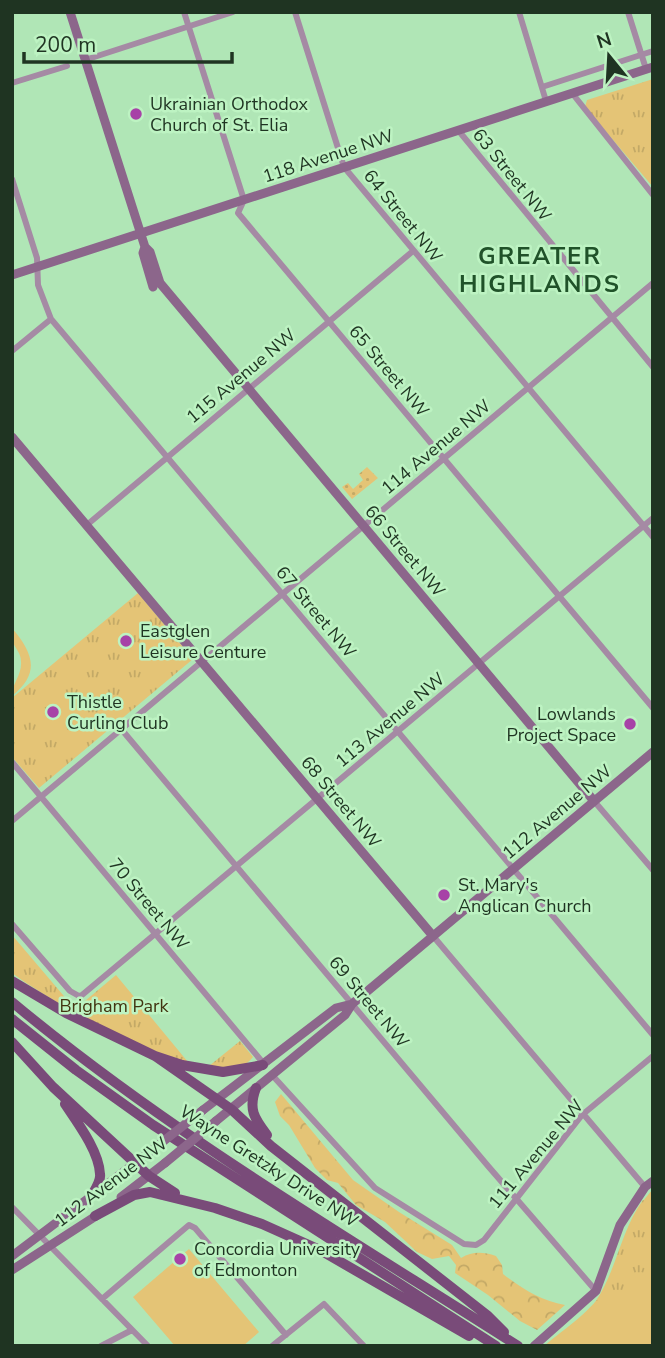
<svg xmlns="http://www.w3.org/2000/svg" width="665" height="1358" font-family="'Nunito Sans',sans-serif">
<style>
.grass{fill:#e4c476}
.forest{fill:url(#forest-crowns)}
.park{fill:url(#park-tufts)}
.garden{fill:url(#garden-dots)}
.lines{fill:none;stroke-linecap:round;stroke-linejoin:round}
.street{stroke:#a58aa4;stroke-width:6}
.secondary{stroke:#8c668b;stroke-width:9}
.primary{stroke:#794b79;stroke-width:10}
.secondary-bridge{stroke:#8c668b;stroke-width:9}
.poi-dot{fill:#a742a7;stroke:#bdf3c2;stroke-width:2.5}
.labels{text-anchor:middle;stroke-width:5;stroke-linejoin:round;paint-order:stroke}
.poi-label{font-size:18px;fill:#1f3422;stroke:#bdf3c2;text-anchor:start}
.street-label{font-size:18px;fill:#1f3422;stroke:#bdf3c2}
.park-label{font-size:18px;fill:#423411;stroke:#bdf3c2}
.district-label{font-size:24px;font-weight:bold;letter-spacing:2px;fill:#205229;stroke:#bdf3c2}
</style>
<defs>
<pattern id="forest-crowns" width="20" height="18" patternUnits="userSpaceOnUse" patternTransform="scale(1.75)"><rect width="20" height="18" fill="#e4c476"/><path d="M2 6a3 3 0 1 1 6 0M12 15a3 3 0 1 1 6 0" fill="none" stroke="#c3a966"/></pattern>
<pattern id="park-tufts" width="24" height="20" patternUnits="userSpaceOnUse" patternTransform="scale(1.75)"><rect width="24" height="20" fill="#e4c476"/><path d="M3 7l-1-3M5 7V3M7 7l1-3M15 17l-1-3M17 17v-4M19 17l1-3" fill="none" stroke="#c3a966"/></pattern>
<pattern id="garden-dots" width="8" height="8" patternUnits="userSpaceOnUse" patternTransform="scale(1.75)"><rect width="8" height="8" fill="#e4c476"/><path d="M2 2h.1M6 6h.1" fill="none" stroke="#c3a966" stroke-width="1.8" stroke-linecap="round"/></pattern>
</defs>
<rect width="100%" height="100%" fill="#b0e6b6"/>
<!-- grass -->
<path class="grass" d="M12 628C33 653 41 673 12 696 12 683 22 675 21 662 21 652 15 649 12 640 11 637 12 632 12 628Z
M653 1189V1346H544C565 1328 593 1311 606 1286 623 1250 624 1221 653 1189Z
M189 1249 259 1332 243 1346H175L133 1297Z"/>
<!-- forest -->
<path class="forest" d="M281 1094 353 1180 399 1212 452 1245 461 1258C473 1251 483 1252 496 1256L502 1265 503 1274C522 1289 542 1301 565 1305L537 1330 520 1321 488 1295 455 1273 456 1265 449 1256 432 1259 417 1252 385 1222 356 1205 338 1183 327 1180 315 1168 289 1125 280 1116 275 1102Z"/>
<!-- park -->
<path class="park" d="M653 79V187L585 107 587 100Z
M138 593 193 659 39 788 12 757V698Z
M12 935 69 1002 79 1006 116 975 188 1062 209 1066 240 1041 253 1057C220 1103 48 1000 12 973Z
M643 1200 653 1202V1246L640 1266 653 1273V1282L636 1291 596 1301C617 1269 621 1230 643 1200Z"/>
<!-- garden -->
<path class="garden" d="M367 467 378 478 352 499 342 487 348 483 353 489 363 480 359 474Z"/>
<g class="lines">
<!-- street -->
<path class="street" d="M184 12 244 200 238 213 653 708
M295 12 344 167 653 537
M519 12 546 101
M628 12 646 69
M85 60 233 12
M12 83 67 66
M542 87 653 51
M572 93 653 195
M458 130 653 367
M12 179 37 258 38 285 51 319 653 1035
M12 351 51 319
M88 524 413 251
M122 730 488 1166 596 1291
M12 762 264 1064
M594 801 653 870
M12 821 653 283
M12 924 70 991 79 996 82 995 653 518
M433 936 645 1187
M272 1075 375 1188 464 1244 476 1245 484 1240 582 1115 653 1056
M12 1207 148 1346
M102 1299 189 1225 195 1228 286 1335
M101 1346 132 1330
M272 1346 324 1304 364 1346"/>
<!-- secondary -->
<path class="secondary" d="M70 12 145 247 150 252 160 283 594 801
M145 247 143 253 153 287
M12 275 653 67
M12 437 433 936
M203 1110 336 1008 352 1004
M216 1121 345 1015 352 1004 653 752
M121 1197 165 1163
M12 1256 151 1151
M12 1270 99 1214
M534 1346 596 1291 620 1225 645 1187 653 1181"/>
<!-- primary -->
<path class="primary" d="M12 981 66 1013 155 1056 182 1065 223 1072 263 1065
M12 1002C169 1133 346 1236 518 1346
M12 1019 76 1070 153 1125 496 1346
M12 1042 53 1087 149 1176 175 1193
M155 1056 231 1109 271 1146 488 1316 504 1332
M256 1088C248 1109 254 1118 267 1135
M65 1104C77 1122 99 1151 100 1174 101 1181 96 1188 92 1195
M95 1216 134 1195 150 1192 215 1208 262 1224 320 1250 469 1336"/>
<!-- secondary-bridge -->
<path class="secondary-bridge" d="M151 1151 203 1110
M165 1163 216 1121"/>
</g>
<!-- markers -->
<g class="poi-dot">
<circle cx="136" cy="114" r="7"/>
<circle cx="126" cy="641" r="7"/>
<circle cx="53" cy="712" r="7"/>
<circle cx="630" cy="724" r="7"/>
<circle cx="444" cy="895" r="7"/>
<circle cx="180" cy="1259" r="7"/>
</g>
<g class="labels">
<!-- poi labels -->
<g class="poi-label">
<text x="150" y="110">Ukrainian Orthodox<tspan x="150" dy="21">Church of St. Elia</tspan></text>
<text x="140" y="637">Eastglen<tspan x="140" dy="21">Leisure Centure</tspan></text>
<text x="67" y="708">Thistle<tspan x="67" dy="21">Curling Club</tspan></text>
<text x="616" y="720" text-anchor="end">Lowlands<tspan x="616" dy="21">Project Space</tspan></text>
<text x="458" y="891">St. Mary's<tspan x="458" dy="21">Anglican Church</tspan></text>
<text x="194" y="1255">Concordia University<tspan x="194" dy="21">of Edmonton</tspan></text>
</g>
<!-- street labels -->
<g class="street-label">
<text transform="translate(328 156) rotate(-18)" y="6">118 Avenue NW</text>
<text transform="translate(512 175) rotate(51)" y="6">63 Street NW</text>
<text transform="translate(403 216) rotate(51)" y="6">64 Street NW</text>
<text transform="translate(389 371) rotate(50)" y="6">65 Street NW</text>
<text transform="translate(241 376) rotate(-40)" y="6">115 Avenue NW</text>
<text transform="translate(436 447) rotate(-40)" y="6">114 Avenue NW</text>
<text transform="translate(405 551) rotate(50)" y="6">66 Street NW</text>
<text transform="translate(316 612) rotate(50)" y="6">67 Street NW</text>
<text transform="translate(390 720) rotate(-40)" y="6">113 Avenue NW</text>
<text transform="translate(341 802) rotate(50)" y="6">68 Street NW</text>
<text transform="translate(557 812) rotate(-40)" y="6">112 Avenue NW</text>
<text transform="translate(149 904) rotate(50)" y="6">70 Street NW</text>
<text transform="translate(369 1002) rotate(50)" y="6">69 Street NW</text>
<text transform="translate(536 1154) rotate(-50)" y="6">111 Avenue NW</text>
<text transform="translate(269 1166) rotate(33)" y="6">Wayne Gretzky Drive NW</text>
<text transform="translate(111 1182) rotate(-37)" y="6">112 Avenue NW</text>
</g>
<!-- park labels -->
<g class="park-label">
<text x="114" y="1012">Brigham Park</text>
</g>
<!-- district labels -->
<g class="district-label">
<text x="540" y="264">GREATER<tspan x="540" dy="28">HIGHLANDS</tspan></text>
</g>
</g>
<!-- border -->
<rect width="665" height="1358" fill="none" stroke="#1f3422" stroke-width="28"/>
<!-- north arrow -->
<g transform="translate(609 56) rotate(342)" stroke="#bdf3c2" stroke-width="5" paint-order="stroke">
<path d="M0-5L12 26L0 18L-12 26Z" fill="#1f3422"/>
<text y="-10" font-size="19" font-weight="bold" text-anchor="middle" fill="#1f3422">N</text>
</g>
<!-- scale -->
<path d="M24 52v10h208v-10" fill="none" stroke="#1f3422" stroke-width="3.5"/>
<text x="35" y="52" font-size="21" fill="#1f3422" stroke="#bdf3c2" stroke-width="5" paint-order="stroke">200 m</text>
</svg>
